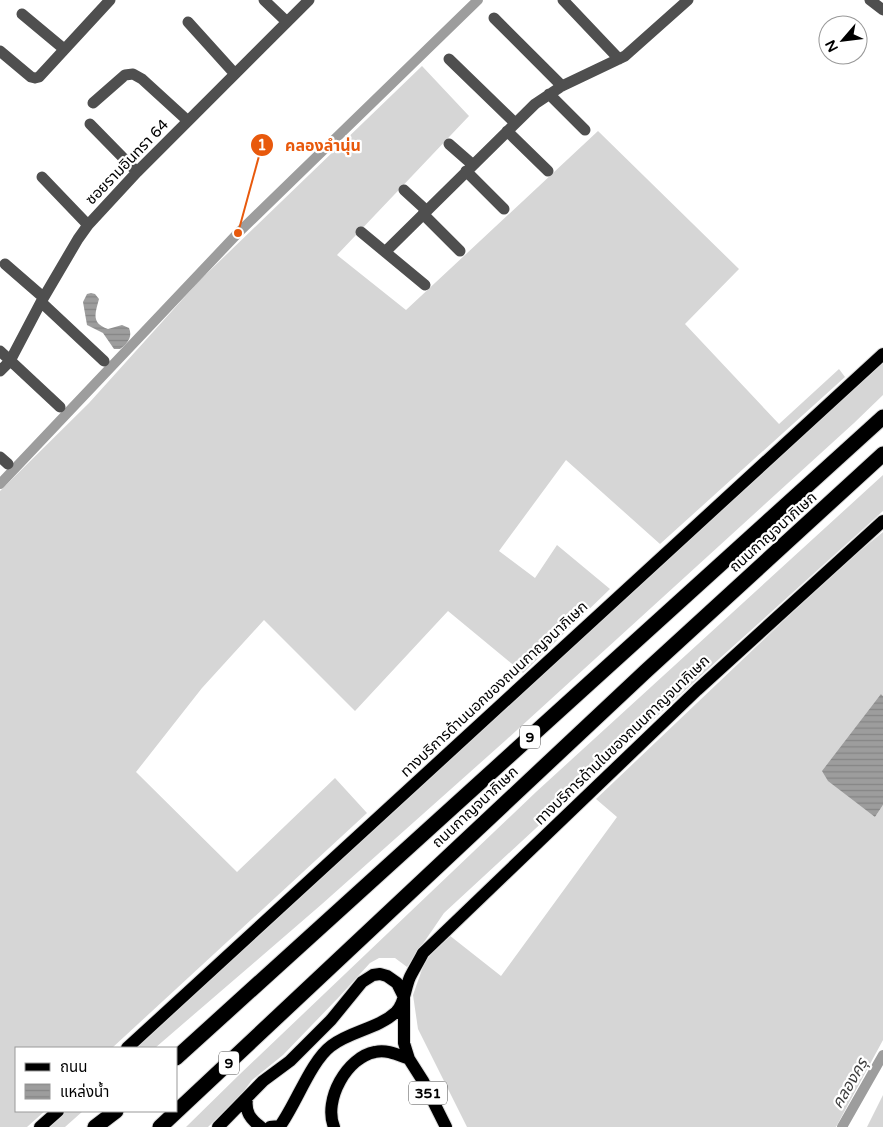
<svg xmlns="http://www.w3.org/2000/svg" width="883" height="1127" font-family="'Varela Round','Noto Sans Thai',sans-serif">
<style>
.grass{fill:#d6d6d6}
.water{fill:url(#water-rules)}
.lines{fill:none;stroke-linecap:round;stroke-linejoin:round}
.canal{stroke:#9d9d9d;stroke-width:10}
.major-casing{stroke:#dbdbdb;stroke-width:14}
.highway-casing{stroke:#dbdbdb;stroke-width:17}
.minor{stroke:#4f4f4f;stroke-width:11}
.major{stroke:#000;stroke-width:12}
.highway{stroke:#000;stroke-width:15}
.labels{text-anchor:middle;stroke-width:4.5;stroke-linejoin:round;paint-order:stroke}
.shield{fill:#fff;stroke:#4c4c4c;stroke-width:1}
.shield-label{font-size:14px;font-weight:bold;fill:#000}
.street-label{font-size:15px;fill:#000;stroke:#fff}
.water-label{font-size:16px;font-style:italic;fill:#3e3e3e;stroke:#fff}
.leader{fill:none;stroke:#e8590c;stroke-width:2}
.callout-dot{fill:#e8590c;stroke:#fff;stroke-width:2}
.mark-label{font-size:15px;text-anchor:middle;font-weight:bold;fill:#fff}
.callout-label{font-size:16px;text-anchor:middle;font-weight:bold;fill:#e8590c;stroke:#fff;stroke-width:4.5;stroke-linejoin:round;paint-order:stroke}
</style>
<defs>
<pattern id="water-rules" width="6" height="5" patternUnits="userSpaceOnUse" patternTransform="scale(1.25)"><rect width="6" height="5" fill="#9d9d9d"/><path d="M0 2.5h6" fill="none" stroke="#858585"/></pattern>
</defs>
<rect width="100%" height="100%" fill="#fff"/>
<!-- grass -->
<path class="grass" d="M422 66 469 116 337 255 406 310 598 131 739 269 685 324 779 424 839 369 845 377 660 544 566 460 499 551 535 578 557 545 610 589 523 673 448 611 355 711 264 620 202 688 136 772 237 872 335 778 367 813 112 1048H16V1111H45L27 1127H0V491L89 403 199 281Z
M883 360V395L854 423 506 740 322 904 155 1048H132Z
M883 475V511L719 659 444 913 407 967 395 958H379L370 963 339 997 283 1055 252 1080 241 1095 208 1127H186L239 1075 536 792Z
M883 532V696L881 694 875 817 883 805V1040L836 1127H467L418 1029 413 995 425 961 449 935 501 976 617 817 596 799 840 567Z
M883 1095V1127H867Z
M64 1111H83L65 1127H47Z"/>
<!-- water -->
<path class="water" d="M91 293 95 294 99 299C95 314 91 323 108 329L122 325 129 328C133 337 127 344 120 349H114L103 333 87 325 83 302 87 294Z
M881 694 883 696V805L875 817 828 781 822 771Z"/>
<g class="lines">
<!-- canal -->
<path class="canal" d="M0 484 238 233 478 0
M842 1127 883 1055"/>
<!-- major casing -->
<g class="major-casing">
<path id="major" d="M127 1048 883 354
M247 1098C245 1112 250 1119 261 1127
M40 1127 58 1111
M218 1127 263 1081 290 1061 331 1020 362 982 373 975 380 974 387 976 397 983 404 997V1043L409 1059 423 1081 446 1127
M270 1127 280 1126C296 1104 311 1061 331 1046 350 1031 378 1029 396 1012 405 1003 405 988 410 977 414 969 419 961 423 953L697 690 883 521
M334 1127C323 1100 347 1057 375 1052 387 1049 398 1055 409 1059"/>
</g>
<!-- highway casing -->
<g class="highway-casing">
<path id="highway" d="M176 1058 883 417
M95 1127 116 1111
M160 1127 646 671 883 454"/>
</g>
<!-- minor -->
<path class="minor" d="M264 0 287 22
M563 0 619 59
M870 0 883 10
M22 14 64 49
M494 18 562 86
M188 22 235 74
M0 51 31 77 35 78 39 77 110 0
M449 59 515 123
M549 94 585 130
M93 103 125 75 133 74 142 79 188 121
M90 124 137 172
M507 131 548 171
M449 144 473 165
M466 171 504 209
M42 177 88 225
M404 190 427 211
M423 214 460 251
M361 232 425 285
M385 252 535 104 562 86 625 56 688 0
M5 264 43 297
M41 302 104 361
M0 351 60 407
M0 371 10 361 41 302 78 239 88 225 137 172 309 0
M0 457 8 464"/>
<!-- major -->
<use href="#major" class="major"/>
<!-- highway -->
<use href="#highway" class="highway"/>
</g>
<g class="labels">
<!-- shield labels -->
<g class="shield">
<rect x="520" y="725.5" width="20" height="23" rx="4"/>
<rect x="219" y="1051.5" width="20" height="23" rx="4"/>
<rect x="409" y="1081.5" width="38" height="23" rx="4"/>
</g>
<g class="shield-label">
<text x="530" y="742">9</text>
<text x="229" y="1068">9</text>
<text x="428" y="1098">351</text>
</g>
<!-- street labels -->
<g class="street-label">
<text transform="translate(127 162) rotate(-46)" y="5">ซอยรามอินทรา 64</text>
<text transform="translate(773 532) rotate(-42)" y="5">ถนนกาญจนาภิเษก</text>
<text transform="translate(494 689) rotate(-43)" y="5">ทางบริการด้านนอกของถนนกาญจนาภิเษก</text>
<text transform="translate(622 740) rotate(-44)" y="5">ทางบริการด้านในของถนนกาญจนาภิเษก</text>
<text transform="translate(475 807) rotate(-43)" y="5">ถนนกาญจนาภิเษก</text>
</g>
<!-- water labels -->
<g class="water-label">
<text transform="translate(849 1083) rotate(-60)" y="6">คลองครุ</text>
</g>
</g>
<!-- callouts -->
<path class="leader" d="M238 233L262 145"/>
<g class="callout-dot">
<circle cx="238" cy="233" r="5"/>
<circle cx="262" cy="145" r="12"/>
</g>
<g class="mark-label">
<text x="262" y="150">1</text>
</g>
<g class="callout-label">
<text x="323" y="151">คลองลำนุ่น</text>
</g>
<!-- legend -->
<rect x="15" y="1047" width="162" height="65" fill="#ffffff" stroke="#999999"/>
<rect x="25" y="1063" width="25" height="8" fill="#000000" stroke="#999999"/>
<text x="60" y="1072" font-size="15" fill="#000000">ถนน</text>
<rect x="25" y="1084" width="25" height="15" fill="url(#water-rules)" stroke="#999999"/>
<text x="60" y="1097" font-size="15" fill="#000000">แหล่งน้ำ</text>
<!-- north arrow -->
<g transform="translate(843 40) rotate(242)"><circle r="24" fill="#ffffff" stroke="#999999"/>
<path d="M0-4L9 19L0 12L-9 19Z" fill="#000000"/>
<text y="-8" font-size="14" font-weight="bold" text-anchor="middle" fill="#000000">N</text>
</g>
</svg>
